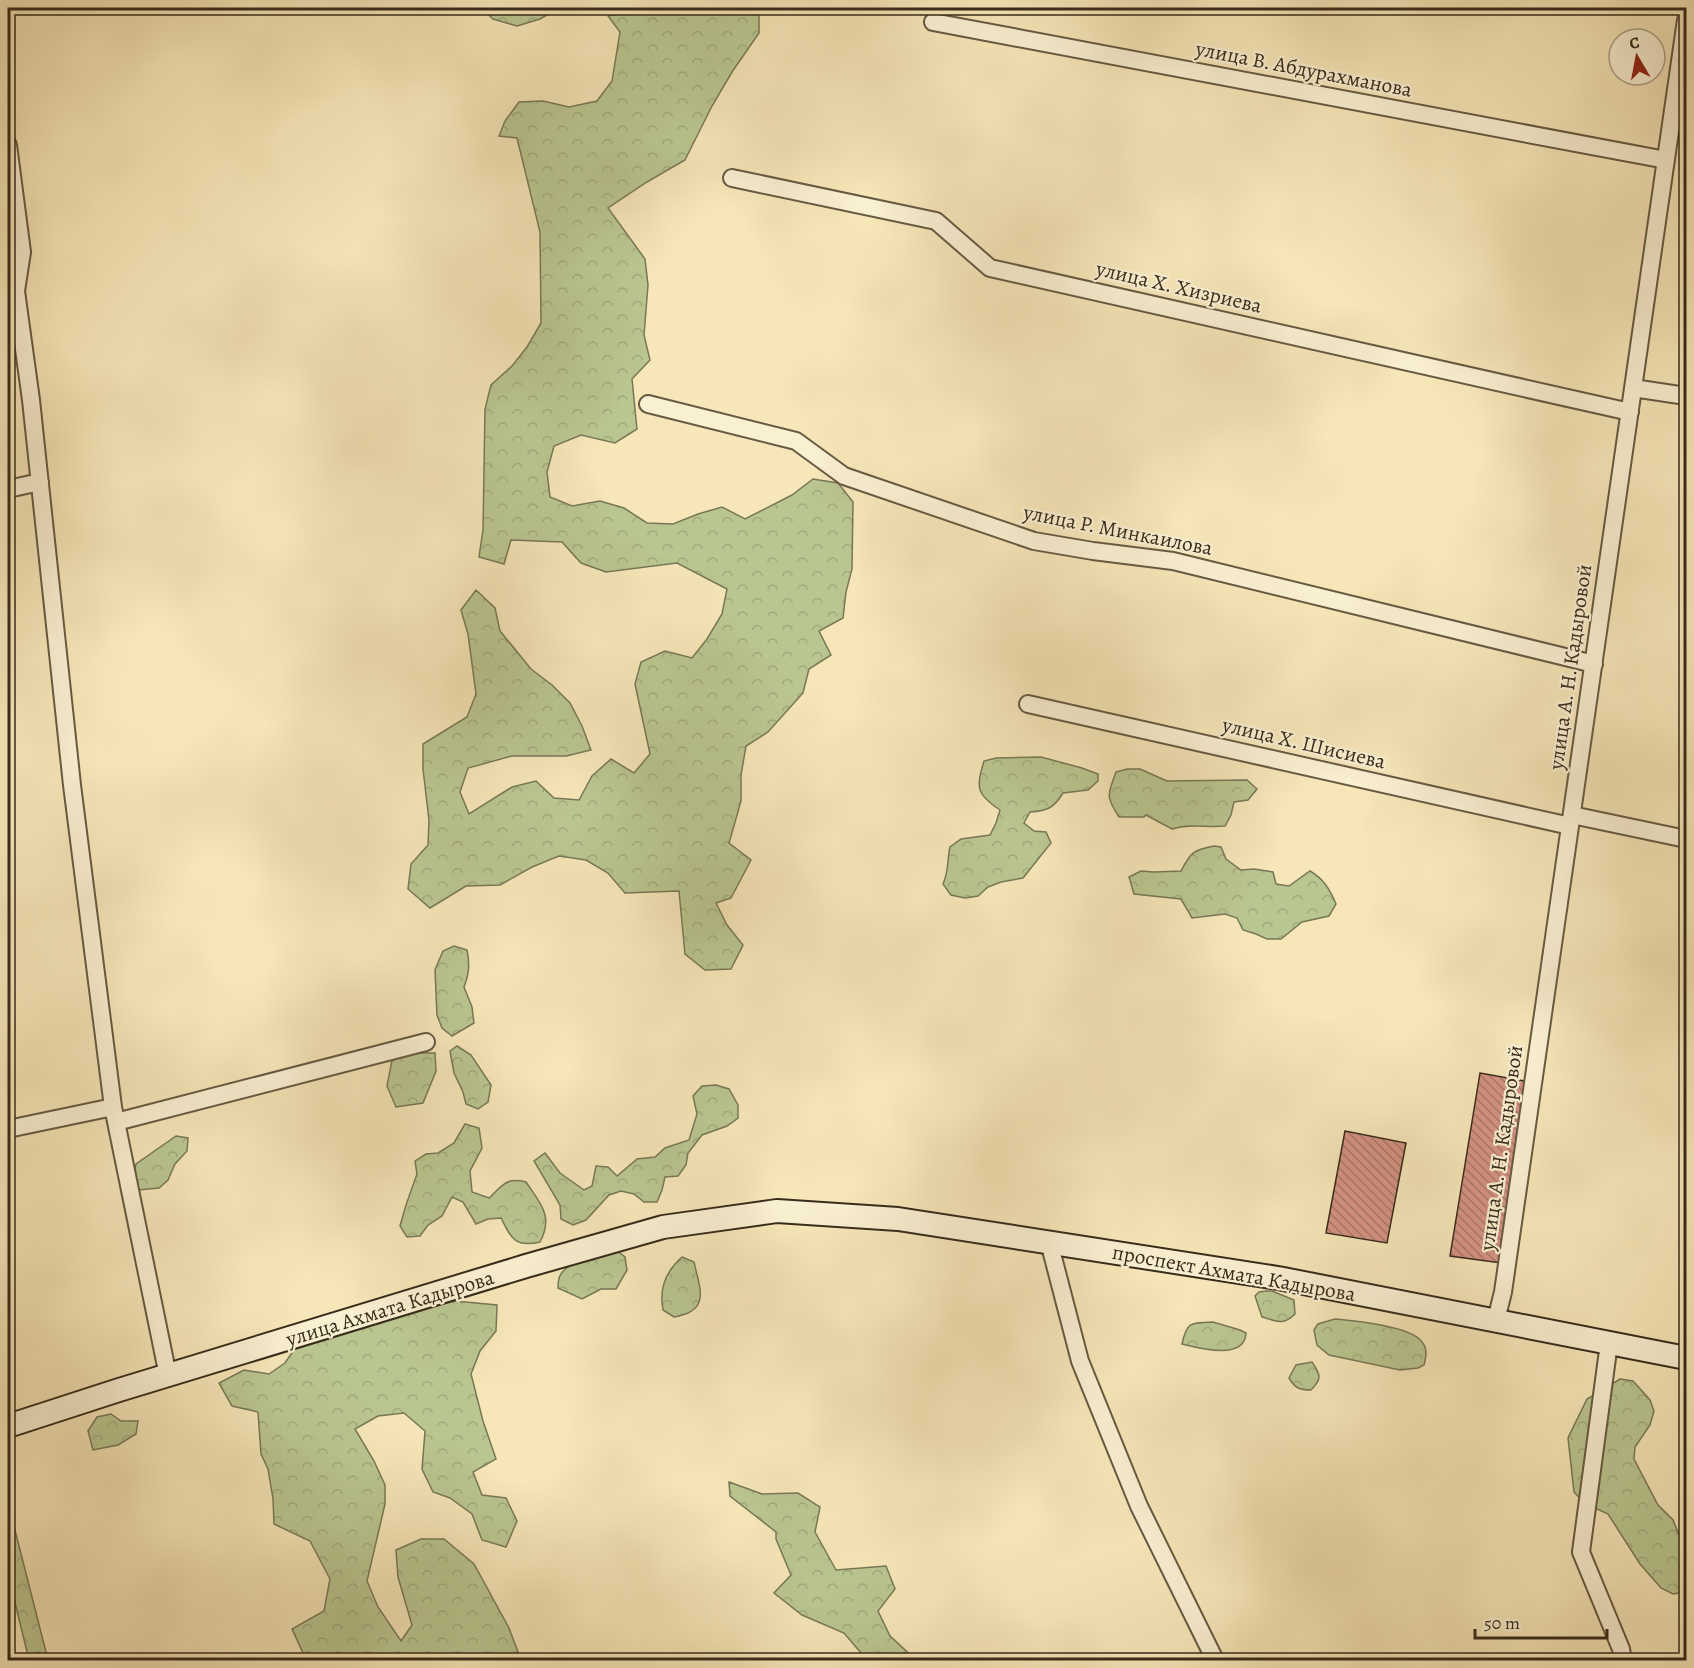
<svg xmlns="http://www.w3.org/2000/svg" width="1694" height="1668" font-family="Alegreya,serif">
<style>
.forest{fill:url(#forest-crowns);stroke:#787856;stroke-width:1.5}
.building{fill:url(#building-back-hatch);stroke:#372b1b;stroke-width:1.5}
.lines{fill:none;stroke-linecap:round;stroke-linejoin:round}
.street-casing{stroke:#675a42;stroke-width:20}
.secondary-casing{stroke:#372b1b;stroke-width:26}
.street{stroke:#f9efd1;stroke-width:16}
.secondary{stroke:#f9efd1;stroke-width:22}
.labels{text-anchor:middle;stroke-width:4.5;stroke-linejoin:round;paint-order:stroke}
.street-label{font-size:21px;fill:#372b1b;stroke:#f9efd1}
</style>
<defs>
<pattern id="forest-crowns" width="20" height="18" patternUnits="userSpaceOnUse" patternTransform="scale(1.5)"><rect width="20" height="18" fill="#bac690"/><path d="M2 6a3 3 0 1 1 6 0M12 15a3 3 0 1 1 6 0" fill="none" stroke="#a0aa7c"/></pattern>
<pattern id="building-back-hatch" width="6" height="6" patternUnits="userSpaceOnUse" patternTransform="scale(1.5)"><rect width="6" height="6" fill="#d39282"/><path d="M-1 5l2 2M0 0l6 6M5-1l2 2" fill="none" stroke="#ac776a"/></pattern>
</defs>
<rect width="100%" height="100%" fill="#f6e6b8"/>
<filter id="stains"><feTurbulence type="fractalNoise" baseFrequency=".00333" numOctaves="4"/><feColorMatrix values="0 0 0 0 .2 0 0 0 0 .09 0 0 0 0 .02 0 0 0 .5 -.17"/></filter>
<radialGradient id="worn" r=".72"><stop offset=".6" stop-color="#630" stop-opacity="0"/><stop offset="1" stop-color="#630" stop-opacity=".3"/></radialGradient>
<!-- forest -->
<path class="forest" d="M481 8H559L540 19 517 26 493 19Z
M633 8H759V33L732 72 712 106 685 160 647 182 608 208 645 259 648 285 644 335 650 360 632 379 637 429 615 443 581 435 554 446 547 472 550 497 572 506 600 501 624 508 647 523 673 524 698 514 722 507 745 519 792 495 813 479 838 483 853 502 852 569 846 592 843 618 819 631 831 655 809 669 803 693 768 732 746 746 741 775V801L729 843 751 860 731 898 716 903 727 925 743 945 731 969 705 970 685 954 679 891 625 893 608 873 586 860 559 856 532 867 500 885 466 886 430 908 408 889 411 864 428 845 429 820 423 769V744L467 717 476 694 468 634 461 610 476 590 495 608 500 631 531 669 552 685 570 703 582 726 591 750 566 756H512L468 768 460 792 469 814 512 787 536 781 554 798 579 800 592 776 611 759 634 773 650 754 635 684 641 662 665 651 692 658 707 639 722 614 727 589 677 563 606 572 581 563 562 542 511 540 504 564 479 557 483 530 485 409 491 385 512 366 527 347 541 323 540 232 517 138 499 136 505 121 519 102 543 101 569 107 597 101 612 81 620 32 608 16 631 11Z
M1041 757 1082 768 1098 774V781L1088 790 1063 793C1054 808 1047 811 1030 812L1024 823 1034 831 1046 832 1051 843 1023 878 1001 882 988 887 978 896 965 898 951 895 943 884C949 871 947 860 950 847L961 839 990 835 996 823 1000 810C976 794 976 788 984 761L996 758Z
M1127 769H1140L1167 781 1247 780 1257 789 1248 800 1234 802 1231 815 1225 826C1206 828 1190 823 1172 829L1146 815 1144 817H1119C1105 796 1108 794 1116 772Z
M1214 846 1221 847 1226 859 1241 870 1254 869 1273 872 1276 884 1289 886 1310 871C1324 879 1330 890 1336 904L1329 916 1302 922 1281 939H1267L1256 934 1243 930 1237 918 1225 914 1192 918 1181 899 1134 894 1129 877 1141 871 1154 872 1181 871C1191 852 1193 850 1214 846Z
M454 946 467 950C470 964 469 974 464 987L472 1007 474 1023 452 1036 442 1028 437 1015 435 970 443 951Z
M457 1046 471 1055 491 1085 488 1102 478 1109 466 1104 463 1092 454 1073 450 1051Z
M421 1053H435L436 1071 423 1103 396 1107 387 1086 392 1060 405 1055Z
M716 1085 729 1089 738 1105V1118L727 1126 702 1135 688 1153 686 1165 678 1176 665 1177 662 1190 657 1202H644L634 1194 621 1191 609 1195 586 1220 573 1225 561 1219 560 1205 534 1161 545 1153 560 1173 584 1190 592 1186 596 1166 608 1167 617 1176 637 1159 655 1157 665 1148 689 1140 697 1114 693 1096 702 1086Z
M465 1124 479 1128 482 1148 470 1171 472 1192 489 1198C503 1185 506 1177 526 1182 540 1203 554 1216 540 1242 515 1248 511 1238 501 1218L488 1219 476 1224 463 1202 452 1197 442 1216 428 1225 420 1236 407 1237 400 1226 406 1205 417 1174 415 1161 426 1154 438 1153 454 1143Z
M176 1136 188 1138 187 1151 175 1164 168 1180 159 1188 138 1190 133 1178 136 1164Z
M615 1249 625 1257 627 1270 616 1289H601L582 1299 558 1288C558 1283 558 1278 561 1274 570 1260 600 1253 615 1249Z
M682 1257 694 1262C700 1289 711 1311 674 1317L663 1310C659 1289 666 1271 682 1257Z
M1266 1291H1272L1294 1300 1295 1314C1283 1326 1277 1321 1262 1317L1255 1296 1259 1292Z
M455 1301 497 1305 496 1331 480 1351 471 1374 483 1421 496 1459 473 1472 482 1495 506 1498 517 1521 506 1547 482 1540 472 1514 450 1498 433 1492 422 1469 425 1431 404 1413 378 1416 355 1429 374 1461 385 1485V1504L367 1581 378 1607 401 1641 412 1625 398 1577 396 1550 421 1539H444L474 1564 509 1628 521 1660H304L303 1653 292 1629 324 1611 330 1579 310 1541 274 1524 273 1499 268 1469 261 1454 258 1412 232 1406 219 1383 244 1370 269 1374 285 1363 300 1341Z
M1335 1319C1354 1321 1411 1326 1422 1342 1428 1349 1426 1357 1424 1365L1418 1368 1400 1370 1329 1355 1317 1345 1314 1330 1318 1324Z
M1213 1322 1240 1330 1246 1333C1245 1361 1198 1348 1182 1344 1187 1321 1191 1323 1213 1322Z
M1312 1362C1321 1375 1322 1379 1311 1390 1299 1390 1295 1388 1289 1378L1296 1365Z
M1620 1379 1633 1381 1650 1400 1654 1411 1650 1425 1635 1447 1634 1459 1658 1505 1673 1520 1686 1552 1685 1592 1673 1594 1661 1588 1640 1564 1608 1514 1584 1503 1574 1492 1568 1438 1587 1399Z
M111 1414 121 1421H138L136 1434 118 1445 93 1450 88 1431 97 1417Z
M729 1482 762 1494 798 1493 820 1507 815 1532 836 1570 886 1566 895 1589 878 1611 890 1636 916 1660H867L844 1633 802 1615 774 1593 791 1575 776 1539V1532L730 1496Z
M8 1528 15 1530 48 1660H29L8 1574Z"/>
<!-- building -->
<path class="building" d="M1480 1073 1525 1081 1501 1263 1450 1256Z
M1345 1131 1406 1143 1387 1243 1326 1233Z"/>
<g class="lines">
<!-- street casing -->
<g class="street-casing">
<path id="street" d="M933 22 1666 160
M8 145 22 252 16 291 31 400 72 785 113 1107 168 1376
M732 178 936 221 990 268 1630 412
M1633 388 1686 396
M648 404 796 441 844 476 1034 541 1093 551 1173 561 1594 664
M8 489 40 482
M1028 704 1570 826
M1572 815 1686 839
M116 1122 426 1042
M8 1129 113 1107
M1049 1242 1080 1361 1139 1506 1215 1660
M1496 1320 1503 1292 1686 20
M1609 1343 1581 1552 1621 1649 1623 1660"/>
</g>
<!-- secondary casing -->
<g class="secondary-casing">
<path id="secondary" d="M8 1426 119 1390 526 1266 663 1227 777 1211 898 1219 1278 1278 1686 1358"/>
</g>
<!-- street -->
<use href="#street" class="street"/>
<!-- secondary -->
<use href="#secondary" class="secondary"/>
</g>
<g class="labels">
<!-- street labels -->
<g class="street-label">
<text transform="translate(1304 69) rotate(11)" y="7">улица В. Абдурахманова</text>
<text transform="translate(1179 287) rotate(13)" y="7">улица Х. Хизриева</text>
<text transform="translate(1118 530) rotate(11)" y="7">улица Р. Минкаилова</text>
<text transform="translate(1570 667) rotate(-82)" y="7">улица А. Н. Кадыровой</text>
<text transform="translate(1304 743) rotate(13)" y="7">улица Х. Шисиева</text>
<text transform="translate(1501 1148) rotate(-82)" y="7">улица А. Н. Кадыровой</text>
<text transform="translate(1234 1273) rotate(10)" y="7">проспект Ахмата Кадырова</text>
<text transform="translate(390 1308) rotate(-17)" y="7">улица Ахмата Кадырова</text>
</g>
</g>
<!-- margin -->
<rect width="1694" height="1668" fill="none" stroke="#f6e6b8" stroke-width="30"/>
<rect x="9" y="9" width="1676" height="1650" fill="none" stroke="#372b1b" stroke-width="3"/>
<rect x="15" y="15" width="1664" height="1638" fill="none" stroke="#372b1b" stroke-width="1.5"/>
<!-- north arrow -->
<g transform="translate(1637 57) rotate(350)"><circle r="28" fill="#f9efd1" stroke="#aba188" stroke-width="1.5"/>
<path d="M0-4.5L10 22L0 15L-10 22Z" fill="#8f2418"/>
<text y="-9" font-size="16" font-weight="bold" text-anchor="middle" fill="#372b1b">С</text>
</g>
<!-- scale -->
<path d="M1475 1629v9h132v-9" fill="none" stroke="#372b1b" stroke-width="3"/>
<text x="1484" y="1629" font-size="18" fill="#372b1b" stroke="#f9efd1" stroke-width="4.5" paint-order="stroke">50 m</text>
<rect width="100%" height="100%" filter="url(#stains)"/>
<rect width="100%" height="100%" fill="url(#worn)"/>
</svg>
